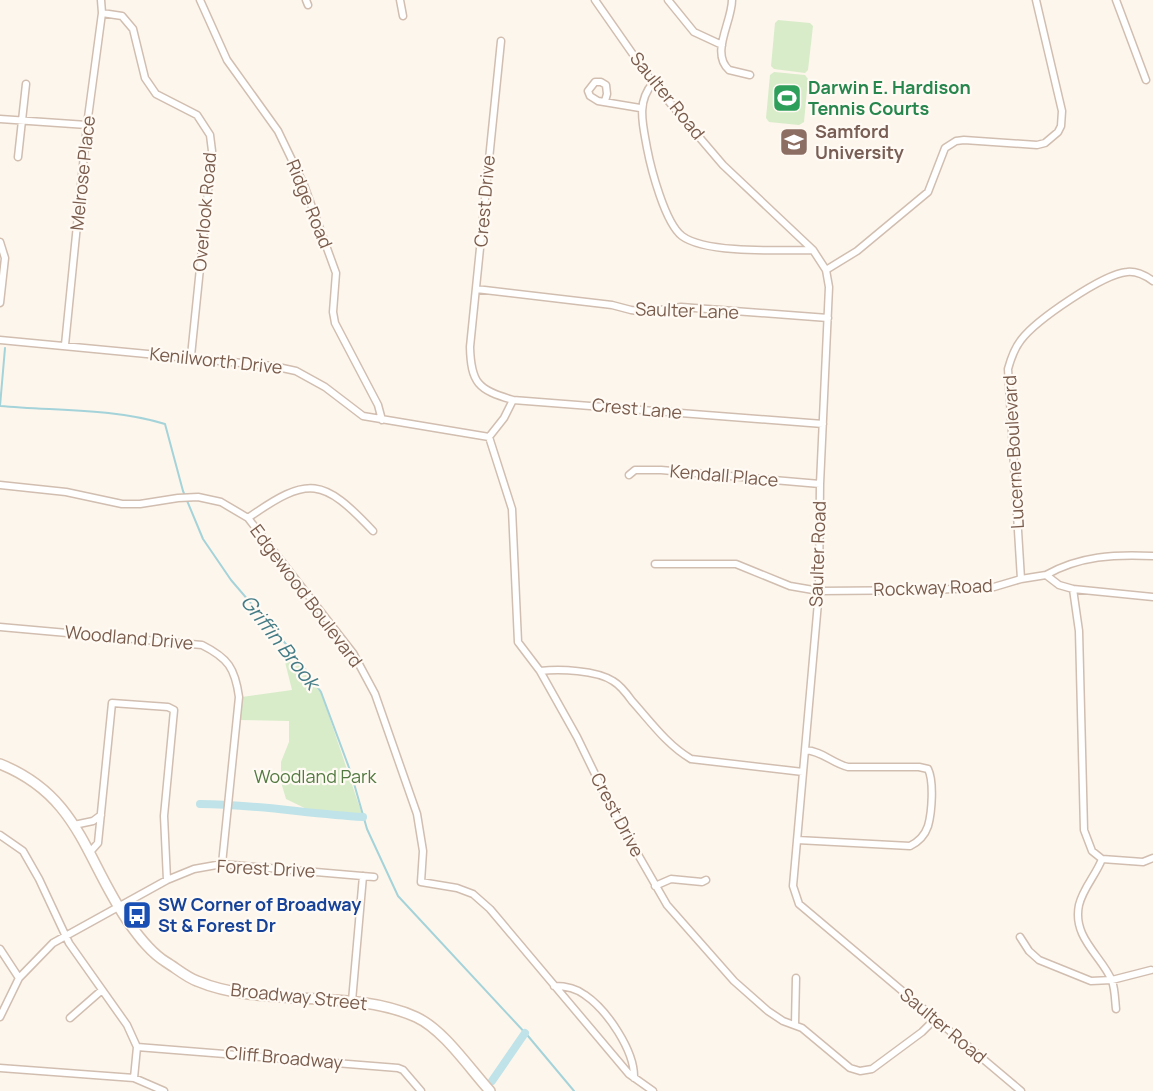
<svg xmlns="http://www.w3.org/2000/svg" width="1153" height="1091" font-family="Manrope,sans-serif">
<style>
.green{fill:#d8ecc9}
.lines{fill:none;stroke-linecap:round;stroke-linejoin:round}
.stream{stroke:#a5d3da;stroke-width:2}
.canal{stroke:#bfe3e8;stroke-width:8}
.street-casing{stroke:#d1beb0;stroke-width:9}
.secondary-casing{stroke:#d6c0b0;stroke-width:12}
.street{stroke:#fff;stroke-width:6}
.secondary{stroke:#fff;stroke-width:9}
.labels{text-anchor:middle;stroke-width:4.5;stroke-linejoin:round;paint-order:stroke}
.leisure-label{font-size:18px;font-weight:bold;fill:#27864d;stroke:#fffaf3;text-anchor:start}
.street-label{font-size:18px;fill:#7a5c4d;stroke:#fffaf3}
.education-label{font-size:18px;font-weight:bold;fill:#785e54;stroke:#fffaf3;text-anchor:start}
.park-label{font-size:18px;fill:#537a41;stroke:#fffaf3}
.transit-label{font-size:18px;font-weight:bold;fill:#164399;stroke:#fffaf3;text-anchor:start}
.water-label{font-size:20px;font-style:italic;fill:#437c86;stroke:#fffaf3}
</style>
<rect width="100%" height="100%" fill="#fdf6ec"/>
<!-- green -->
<path class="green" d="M778 20 810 23 813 26 808 70 805 73 774 69 771 66 775 23Z
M774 72 805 75 808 79 804 122 799 125 769 122 766 118 770 75Z
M292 651 321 692 363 817 319 815 286 799 281 782V762L289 742V721L239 720 242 697 292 690 284 658Z"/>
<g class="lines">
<!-- stream -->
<path class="stream" d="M5 348 0 406C55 411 113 408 165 424L183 491 203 539 231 580 297 657 321 692 351 773 367 829 398 896 528 1036 574 1091"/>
<!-- canal -->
<path class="canal" d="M200 804C255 804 309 814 363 817
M492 1081 525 1033"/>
<!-- street casing -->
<g class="street-casing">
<path id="street" d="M200 0 227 60 278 131 304 185 336 273 333 312 335 323 378 405 382 420
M306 0 308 5
M400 0 403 16
M595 0 653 83 723 165 813 250 826 270 829 287 820 484 819 591 793 886 799 904 1021 1091
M668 0 694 32 722 45
M732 0C732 22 710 53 729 70L750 75
M1116 0 1146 80
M102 13 122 16 133 29 145 78 156 94 197 115 210 135 212 151 191 356
M501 41 470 347C471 383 478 390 513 400L823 424
M653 83C636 102 643 125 647 148 651 169 665 223 682 236 706 254 782 250 813 250
M605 101 607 94 606 85 601 82H595L588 91 590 96 598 101 640 108
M0 119 87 125
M18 157 26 84
M0 242 5 258 0 303
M826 270 857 251 928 192 945 148 956 141 964 140 1037 145 1045 143 1058 132 1061 126 1062 111 1036 0
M476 289 612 305 631 310 646 312 681 307 828 318
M0 340 273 366 296 371 325 387 363 416 489 437
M65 345 87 125 102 13 101 0
M513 400 504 418 489 437 512 509 518 642 540 671 577 737 613 811 667 905 734 981 768 1011 783 1021 802 1028 850 1068 860 1071 872 1069 922 1032 935 1019
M629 475 635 470H661L820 484
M0 485 66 492 122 504H140L178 498 198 497 221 502 248 518 353 653 375 694 417 814 423 851 421 882 457 888 473 894 490 909 629 1074 653 1091
M248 518C309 475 323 478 373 531
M655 564H736L790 586 819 591 933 590 994 587 1021 579 1046 575 1059 585 1073 589 1153 597
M1046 575C1079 556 1115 554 1153 556
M1021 579 1008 369C1011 358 1014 349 1021 340 1036 320 1103 274 1127 272 1136 271 1146 276 1153 281
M1073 589 1079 631 1084 830 1092 851 1102 859
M0 627 202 645C228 658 235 668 239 697L222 864
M540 671C560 669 596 670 613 681 620 685 627 694 632 701 650 721 667 745 691 759L803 772
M74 825 93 821 101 815
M0 835 23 851 39 879 69 943 127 1025 137 1047 134 1078
M797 840 910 846C918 842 925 835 928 826 932 812 934 781 928 769L919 767H848C832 763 822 751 805 750
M90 852 98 843 112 703 168 707 174 710 164 816 167 880
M1102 859C1096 875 1083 888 1079 905 1072 938 1102 956 1112 981 1115 989 1115 1000 1116 1009
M1102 859 1143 862 1153 858
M655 886 671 879 702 882 706 880
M1020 937 1029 951 1039 960 1091 981 1112 980 1151 970
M0 949 19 978
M554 986C565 986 576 988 585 995 607 1010 635 1051 634 1078
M352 1001 363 876
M0 1017 19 978 53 943 167 880 194 869 222 864 374 877
M70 1018 102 990
M795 1025 796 978
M137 1047 398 1068 403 1070 421 1091
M0 1068 134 1078 164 1091"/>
</g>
<!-- secondary casing -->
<g class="secondary-casing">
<path id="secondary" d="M0 764C80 796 85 860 129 923 139 937 151 953 166 962 176 968 186 977 197 981 263 1009 349 987 416 1017 444 1030 469 1068 490 1091"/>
</g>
<!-- street -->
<use href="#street" class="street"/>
<!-- secondary -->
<use href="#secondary" class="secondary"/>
</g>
<!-- icons -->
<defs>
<g id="stadium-square" transform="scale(1.5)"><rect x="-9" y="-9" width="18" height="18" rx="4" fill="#2e9e5b" stroke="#fffaf3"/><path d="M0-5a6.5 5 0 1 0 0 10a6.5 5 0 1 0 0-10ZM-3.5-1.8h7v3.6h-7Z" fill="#fff"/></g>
<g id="university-square" transform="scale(1.5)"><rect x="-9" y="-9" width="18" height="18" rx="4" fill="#8d6e63" stroke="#fffaf3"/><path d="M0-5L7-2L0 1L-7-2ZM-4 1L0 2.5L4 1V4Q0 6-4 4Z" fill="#fff"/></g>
<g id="bus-square" transform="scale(1.5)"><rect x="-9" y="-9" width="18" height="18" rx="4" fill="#1a4fb4" stroke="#fffaf3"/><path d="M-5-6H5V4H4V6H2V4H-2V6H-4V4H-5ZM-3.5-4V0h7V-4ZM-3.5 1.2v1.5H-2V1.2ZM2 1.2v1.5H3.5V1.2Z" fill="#fff"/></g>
</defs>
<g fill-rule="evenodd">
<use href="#stadium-square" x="787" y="98"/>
<use href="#university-square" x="794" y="142"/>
<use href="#bus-square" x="137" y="915"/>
</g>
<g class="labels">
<!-- leisure labels -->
<g class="leisure-label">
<text x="808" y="94">Darwin E. Hardison<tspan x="808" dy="21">Tennis Courts</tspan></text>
</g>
<!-- street labels -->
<g class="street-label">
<text transform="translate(667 96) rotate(51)" y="6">Saulter Road</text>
<text transform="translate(83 173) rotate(-84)" y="6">Melrose Place</text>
<text transform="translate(485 201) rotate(-85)" y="6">Crest Drive</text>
<text transform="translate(309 204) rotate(68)" y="6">Ridge Road</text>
<text transform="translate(205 212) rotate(-85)" y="6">Overlook Road</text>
<text transform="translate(687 311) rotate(2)" y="6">Saulter Lane</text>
<text transform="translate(216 361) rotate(6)" y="6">Kenilworth Drive</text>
<text transform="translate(637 409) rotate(5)" y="6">Crest Lane</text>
<text transform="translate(1014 452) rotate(-93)" y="6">Lucerne Boulevard</text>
<text transform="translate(724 476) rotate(5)" y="6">Kendall Place</text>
<text transform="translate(818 554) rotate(-88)" y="6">Saulter Road</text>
<text transform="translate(933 588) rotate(-2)" y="6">Rockway Road</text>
<text transform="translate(306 596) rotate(53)" y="6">Edgewood Boulevard</text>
<text transform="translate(129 638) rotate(5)" y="6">Woodland Drive</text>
<text transform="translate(617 815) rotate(62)" y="6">Crest Drive</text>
<text transform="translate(266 869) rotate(3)" y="6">Forest Drive</text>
<text transform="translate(299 997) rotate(6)" y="6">Broadway Street</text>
<text transform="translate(943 1026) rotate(40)" y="6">Saulter Road</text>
<text transform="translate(284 1058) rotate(5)" y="6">Cliff Broadway</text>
</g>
<!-- education labels -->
<g class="education-label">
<text x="815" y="138">Samford<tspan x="815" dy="21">University</tspan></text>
</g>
<!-- park labels -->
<g class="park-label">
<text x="315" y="783">Woodland Park</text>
</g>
<!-- transit labels -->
<g class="transit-label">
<text x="158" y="911">SW Corner of Broadway<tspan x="158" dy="21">St &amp; Forest Dr</tspan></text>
</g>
<!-- water labels -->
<g class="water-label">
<text transform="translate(280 642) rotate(52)" y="7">Griffin Brook</text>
</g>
</g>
</svg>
